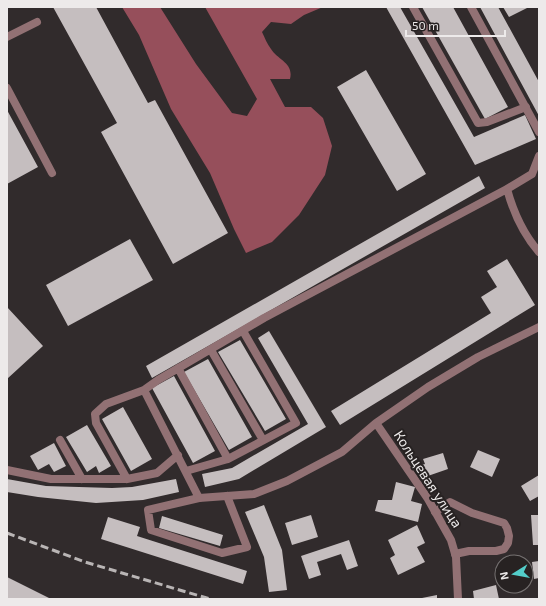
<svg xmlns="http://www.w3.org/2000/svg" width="546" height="606" font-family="'Exo 2',sans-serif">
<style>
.forest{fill:#964f5b}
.building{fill:#c5bebf}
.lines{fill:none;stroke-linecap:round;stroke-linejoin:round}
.lane{stroke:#927174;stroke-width:8}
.street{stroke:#927174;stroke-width:8}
.rail{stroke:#b9b5b5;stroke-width:3;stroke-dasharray:8 4;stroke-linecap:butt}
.labels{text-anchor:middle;stroke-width:4;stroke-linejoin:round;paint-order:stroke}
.street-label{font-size:14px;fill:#edeaea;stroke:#272222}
</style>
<rect width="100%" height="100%" fill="#312b2c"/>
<!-- forest -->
<path class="forest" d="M122 7H160L196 64 232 113 247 116 257 99 205 7H323L304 15 291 24 271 22 262 32C265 38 267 44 271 49 278 60 294 63 290 79H270L285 107H311L323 118 332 146 325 175 299 215 272 242 246 253 234 229 210 173 171 109 139 35Z"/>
<!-- building -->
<path class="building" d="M53 7H96L148 103 155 100 228 233 173 264 101 132 117 123Z
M386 7H400L474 137 525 115 536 139 475 165Z
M422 7H453L508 107 485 119Z
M480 7H498L539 82V116Z
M503 7H529L509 17Z
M366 70 426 174 397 191 337 87Z
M7 110 38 167 7 184Z
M479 176 485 188 152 378 146 366Z
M130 239 153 280 68 326 46 285Z
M507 259 535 305 340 425 331 411 491 313 481 297 497 287 487 271Z
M7 307 43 346 7 379Z
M269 331 326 427 239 479 205 487 202 474 232 468 308 424 258 338Z
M240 340 286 419 265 431 218 352Z
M208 359 252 437 229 450 184 372Z
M174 376 215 451 193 463 152 388Z
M123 407 152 459 131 471 102 419Z
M87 425 111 466 99 473 96 466 87 472 66 437Z
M54 443 66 466 54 472 49 464 38 470 30 456Z
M478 450 500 459 492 477 470 467Z
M443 453 448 469 422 478 418 466 425 464 423 459Z
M539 475V496L530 501 521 486Z
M7 479 46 486 112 488 132 487 176 479 179 492 143 500 96 503 38 497 7 492Z
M396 482 415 487 411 501 422 504 418 522 375 511 378 500H392Z
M264 505 282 550 287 590 269 592 264 557 245 512Z
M311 515 318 537 292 545 285 523Z
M531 515H539V545H533Z
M162 516 223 535 220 546 159 528Z
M108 517 140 527 137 536 247 571 243 584 101 539Z
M417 525 425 543 417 547 425 562 398 575 390 558 395 555 388 540Z
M349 540 358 566 347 570 341 554 317 562 321 575 309 579 301 556Z
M539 561V578L534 579 532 562Z
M7 577 51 599H7Z
M496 585 499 599H474L473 591Z
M437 595V599H422V598Z"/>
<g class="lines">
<!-- lane -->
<path class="lane" d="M413 7 478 123 487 122 526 107
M471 7 539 132
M7 37 37 22
M7 88 52 173
M507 189 532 174 539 156
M211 350 263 440
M178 368 228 459
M60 440 82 479
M7 470 51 479H127L157 473 178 455
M186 471 228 459 296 423 243 331
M127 479 96 423 95 414 106 404 144 390
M227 496 247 547 222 553 151 530 148 510 199 498 144 390 158 380 264 318 507 189C513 211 524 235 539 252
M435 512 450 502 472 513 504 523 507 528 509 536 508 543 504 549 496 551H469L455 554"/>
<!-- street -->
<path class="street" d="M376 423 428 499 451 540 456 557 458 599
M199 498 254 494 287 481 342 452 376 423 428 387 478 357 539 327"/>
<!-- rail -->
<path class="rail" d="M7 533 85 562 210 599"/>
</g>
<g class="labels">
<!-- street labels -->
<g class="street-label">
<text transform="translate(428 479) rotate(57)" y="5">Кольцевая улица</text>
</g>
</g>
<!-- border -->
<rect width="546" height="606" fill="none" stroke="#edeaea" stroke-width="16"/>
<!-- north arrow -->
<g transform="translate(514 574) rotate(259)"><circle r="19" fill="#272222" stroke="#767272"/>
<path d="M0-3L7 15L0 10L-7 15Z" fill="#53cdc9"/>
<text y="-6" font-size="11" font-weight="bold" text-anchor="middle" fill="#edeaea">N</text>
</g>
<!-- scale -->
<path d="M406 30v6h99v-6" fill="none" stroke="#edeaea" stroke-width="2"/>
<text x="412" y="30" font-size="12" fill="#edeaea" stroke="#272222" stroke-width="3" paint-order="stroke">50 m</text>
</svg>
